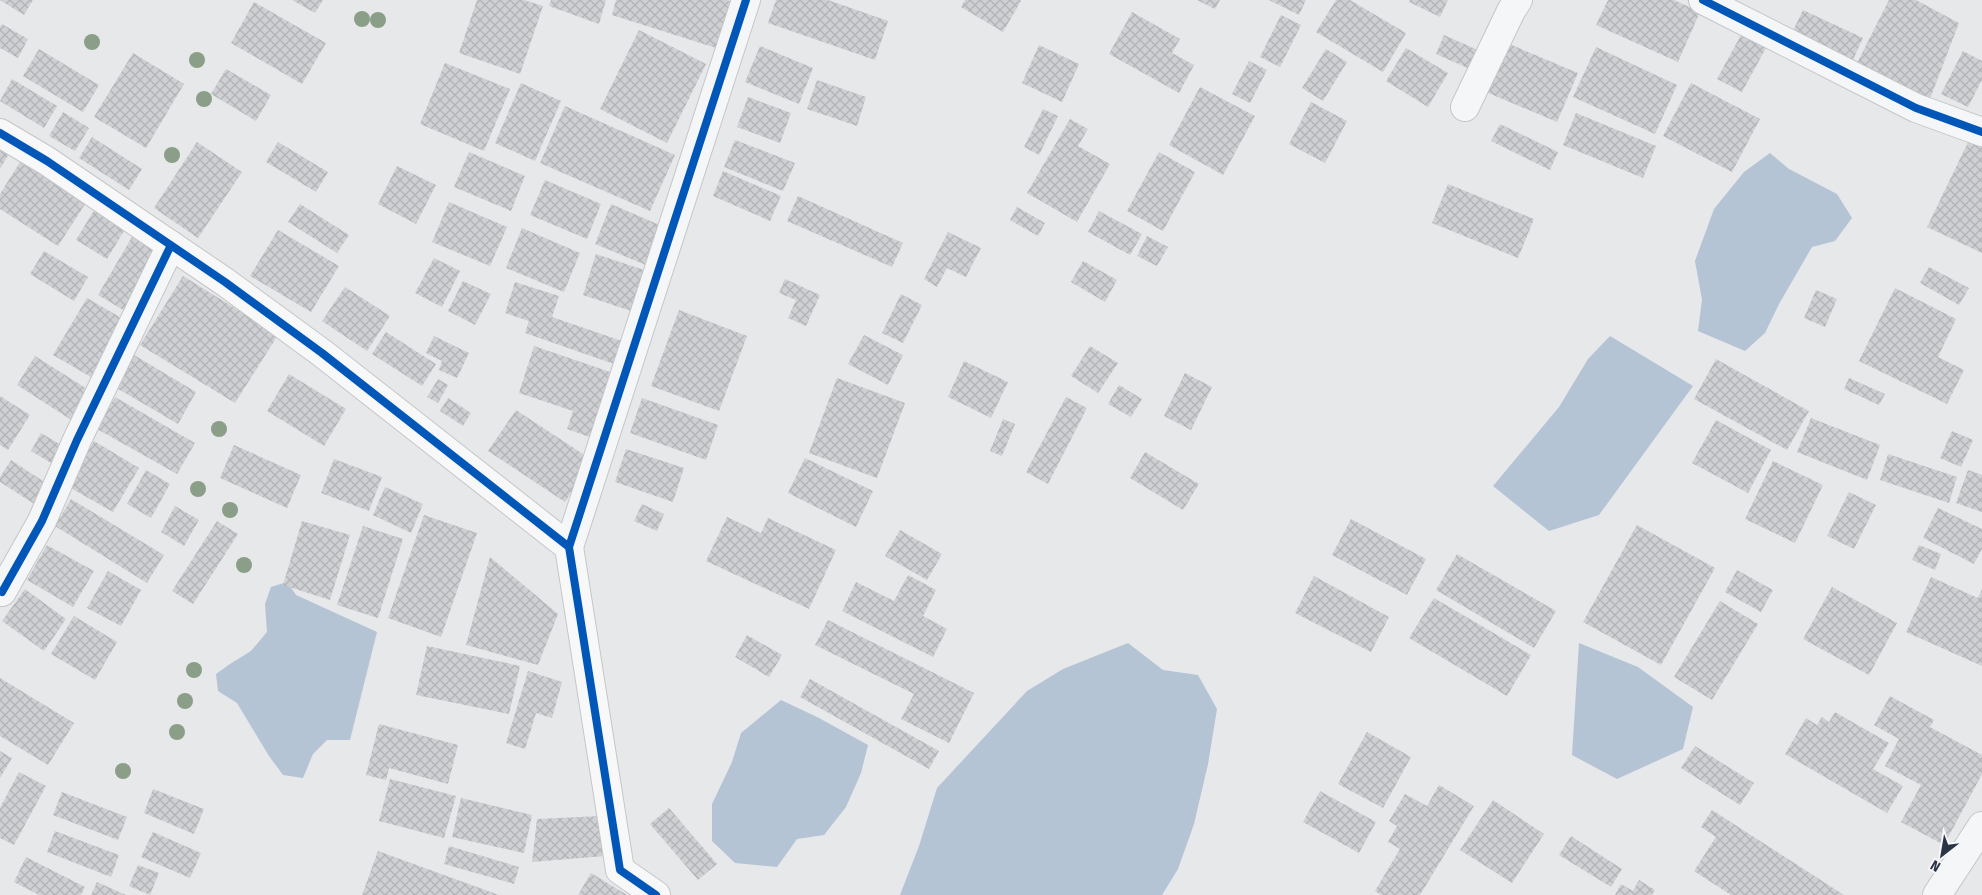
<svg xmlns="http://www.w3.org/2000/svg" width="1982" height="895" font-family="'Fira Sans Condensed',sans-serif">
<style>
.water{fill:#b4c4d5}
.building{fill:url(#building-cross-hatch)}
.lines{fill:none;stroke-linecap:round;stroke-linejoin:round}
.street-casing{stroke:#c4c6c8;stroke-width:30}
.secondary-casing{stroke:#c4c6c8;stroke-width:30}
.street{stroke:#f5f6f7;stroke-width:28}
.secondary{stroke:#f8f8f8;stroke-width:28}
.cycleway-casing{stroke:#f4f6f9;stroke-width:11}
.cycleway{stroke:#0057b8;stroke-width:8}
.tree{fill:#8a9e88}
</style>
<defs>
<pattern id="building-cross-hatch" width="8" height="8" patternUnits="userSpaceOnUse" patternTransform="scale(1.25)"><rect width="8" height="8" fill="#ced0d3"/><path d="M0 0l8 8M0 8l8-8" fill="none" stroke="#b1b3b6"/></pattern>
</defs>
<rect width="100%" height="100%" fill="#e6e8ea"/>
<!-- water -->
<path class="water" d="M1770 153 1789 169 1837 194 1852 218 1835 241 1812 247 1779 304 1765 333 1745 351 1698 331 1702 300 1695 261 1714 209 1744 172Z
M1610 336 1693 386 1599 515 1549 531 1493 486 1559 407 1588 359Z
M287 582 296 595 377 632 350 740H327L313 754 303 778 283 775 269 756 237 703 218 691 216 674 230 664 251 651 267 632 265 604 271 587Z
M1128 643 1163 670 1198 675 1217 709 1208 764 1194 824 1178 869 1162 895H900L919 846 937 788 1027 691 1063 669Z
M1579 643 1638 667 1693 707 1683 749 1617 779 1572 755Z
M781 700 819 718 868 745 861 773 846 807 824 835 797 839 777 867 735 863 712 841V804L732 762 741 733Z"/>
<!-- building -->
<path class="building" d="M0 0H33L24 15Z
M292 0H323L315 13Z
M477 0H524L543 6 520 74 459 53Z
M551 0H606L599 24 549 6Z
M616 0H727L730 1 716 48 612 15Z
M776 0H828L888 21 875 60 768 23Z
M965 0H1020L1021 1 1003 32 961 7Z
M1197 0H1220L1215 9Z
M1269 0H1306L1299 15Z
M1336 0H1350L1406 33 1383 72 1316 32Z
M1410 0H1448L1440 17 1409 2Z
M1608 0H1674L1700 12 1678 62 1596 25Z
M1889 0H1916L1959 23 1928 104 1855 67Z
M254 2 326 43 302 84 231 43Z
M1803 10 1863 38 1851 64 1790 37Z
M1132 12 1180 39 1172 53 1194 65 1179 93 1109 54Z
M1281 15 1301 25 1280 67 1260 57Z
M2 24 28 39 18 58 0 48V27Z
M639 30 706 64 667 143 600 109Z
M1444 35 1480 51 1472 70 1436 54Z
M1741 35 1766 48 1742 92 1717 79Z
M1500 40 1578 73 1557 122 1479 89Z
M1039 45 1079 64 1062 102 1022 83Z
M760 46 813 68 799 104 745 82Z
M1596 47 1677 85 1655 134 1573 97Z
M1406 48 1448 73 1428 107 1386 81Z
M39 49 99 85 83 112 23 76Z
M1326 49 1347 62 1323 101 1302 88Z
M1963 51 1982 61V80L1968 107 1941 94Z
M133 53 184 84 146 148 94 117Z
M1249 61 1267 70 1250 103 1232 94Z
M445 63 510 89 484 151 420 124Z
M226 69 271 95 256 121 211 94Z
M12 79 57 106 44 128 0 101Z
M817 80 866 97 857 126 807 109Z
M521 83 561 101 535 161 495 143Z
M1691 83 1760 119 1732 172 1663 136Z
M1200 87 1255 116 1223 175 1169 145Z
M748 97 791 113 780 143 737 127Z
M1311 102 1347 121 1325 163 1289 144Z
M565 106 675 155 650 211 540 163Z
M1043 109 1058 116 1039 155 1024 147Z
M63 112 89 128 75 151 49 136Z
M1576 113 1656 146 1643 178 1563 145Z
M1070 119 1088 129 1078 146 1110 164 1077 222 1027 193Z
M1500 124 1558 152 1550 170 1491 141Z
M1973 132 1982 136V253L1927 227Z
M0 137 14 145 0 169Z
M92 137 142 169 129 190 79 158Z
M735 140 795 163 783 191 724 167Z
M197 142 242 172 198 238 154 208Z
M278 142 328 172 316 192 266 162Z
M469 152 525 176 511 211 454 187Z
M1159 152 1195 172 1163 231 1127 211Z
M22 159 87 201 58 246 0 209V194Z
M397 166 436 185 416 224 378 204Z
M723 171 781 196 770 221 713 196Z
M545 180 601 204 587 239 530 215Z
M1448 184 1534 219 1518 258 1432 223Z
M798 196 903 243 892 267 787 221Z
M449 202 507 227 490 266 432 242Z
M300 204 349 235 337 253 288 222Z
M611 204 669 229 653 268 595 244Z
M96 207 127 226 107 259 76 240Z
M1017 207 1045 223 1038 236 1010 220Z
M1099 211 1142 234 1130 255 1088 232Z
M522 228 580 253 564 292 506 268Z
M278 230 339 266 311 312 250 276Z
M948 232 981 248 966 277 947 268 937 287 924 279Z
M1147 236 1168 247 1157 266 1137 256Z
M132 237 158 253 125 311 98 295Z
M44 251 88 277 74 301 30 274Z
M596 254 647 271 634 312 583 295Z
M434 258 460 271 442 307 415 293Z
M1083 261 1117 280 1105 302 1071 282Z
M1929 267 1969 288 1959 305 1920 283Z
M183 276 278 335 235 403 140 345Z
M785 279 820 295 806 326 788 318 796 300 779 293Z
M463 281 491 294 475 325 448 311Z
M515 282 559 296 552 317 622 341 614 364 525 333 529 321 505 313Z
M345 287 390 316 367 351 322 321Z
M1895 288 1956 319 1938 357 1964 370 1947 404 1859 361Z
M1816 290 1837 299 1825 327 1804 318Z
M901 294 922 305 903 343 882 333Z
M87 298 130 323 96 380 53 355Z
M679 310 747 336 719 411 651 386Z
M386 332 436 364 422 386 372 354Z
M864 335 903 355 888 385 848 364Z
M434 336 469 353 457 378 439 370 442 361 426 353Z
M534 346 619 375 598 440 567 429 573 411 519 393Z
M1090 346 1118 363 1098 393 1071 376Z
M134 355 196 392 178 424 115 387Z
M35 356 92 392 73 421 17 385Z
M1716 359 1809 411 1787 450 1694 399Z
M964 361 1008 382 991 418 948 397Z
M1185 373 1212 387 1191 430 1164 416Z
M289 374 346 409 324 446 267 411Z
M837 378 905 403 877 478 809 453Z
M1849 378 1885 394 1879 405 1844 389Z
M438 379 448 385 438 403 427 397Z
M1119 385 1142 399 1131 417 1108 404Z
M0 396 30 415 8 450 0 445Z
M115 397 195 443 177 474 97 429Z
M1066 397 1087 408 1048 484 1026 472Z
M448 398 471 413 463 426 440 411Z
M642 398 718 425 706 460 630 433Z
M516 410 592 460 565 502 488 451Z
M1811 418 1880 445 1867 480 1797 452Z
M1003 419 1015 424 1002 456 990 451Z
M1716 420 1771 450 1748 493 1692 463Z
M1952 431 1973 440 1961 467 1940 458Z
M41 433 66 448 56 466 31 451Z
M94 441 139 468 113 512 67 486Z
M234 445 301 475 287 508 220 478Z
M626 449 684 468 673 502 615 482Z
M1145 452 1199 484 1183 510 1130 478Z
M1888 454 1957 477 1949 503 1880 480Z
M805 458 873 491 856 527 788 493Z
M334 459 382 477 369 511 321 493Z
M11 460 49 485 36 505 0 482V477Z
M1773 461 1823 485 1795 543 1745 519Z
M146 470 170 484 151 518 127 504Z
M1968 470 1982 475V512L1956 503Z
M385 487 423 504 411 533 373 515Z
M1849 492 1876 505 1854 549 1827 536Z
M71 499 164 555 147 583 55 526Z
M642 504 664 514 657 531 634 521Z
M175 506 199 520 184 546 161 532Z
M1938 508 1982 529V549L1974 564 1923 538Z
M424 515 477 533 441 637 388 618Z
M727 517 761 533 768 518 836 550 809 609 706 561Z
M1351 519 1426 559 1407 595 1332 555Z
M217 521 238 534 193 604 172 591Z
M302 521 350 535 330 600 283 585Z
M1637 525 1715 568 1661 665 1583 622Z
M363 526 403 539 378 618 337 605Z
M900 530 942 554 927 580 885 556Z
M47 545 94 571 73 607 27 580Z
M1919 545 1941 554 1935 570 1912 560Z
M1457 554 1556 611 1534 648 1436 590Z
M490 557 558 614 538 665 466 645Z
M1737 570 1773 590 1761 612 1725 592Z
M108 571 141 590 121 626 87 608Z
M908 575 936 590 923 616 947 629 933 657 842 611 856 582 894 601Z
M1314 576 1389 617 1371 652 1295 613Z
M1931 577 1978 598 1982 589V666L1906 632Z
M1832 587 1897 623 1869 675 1803 639Z
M25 589 66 619 44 651 2 621Z
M1434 598 1531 655 1507 696 1409 638Z
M1720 601 1758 624 1712 700 1674 677Z
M74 616 117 642 95 680 51 654Z
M828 620 974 693 949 743 901 719 914 694 815 645Z
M747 635 782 655 769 677 735 657Z
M427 646 520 666 509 714 416 695Z
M528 671 562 682 552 718 536 713 525 749 506 743Z
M0 678 74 723 48 765 0 736Z
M810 679 939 751 929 769 800 697Z
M1890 696 1934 720 1930 727 1982 755V774L1944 845 1901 822 1921 785 1885 766 1899 739 1874 725Z
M1835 712 1889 743 1873 769 1903 786 1887 813 1785 754 1806 718 1817 725 1822 717 1829 722Z
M379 724 458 745 448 784 389 768 386 780 366 775Z
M1367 732 1411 757 1383 808 1338 784Z
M1695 746 1754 783 1740 805 1681 768Z
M0 751 12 758 0 778Z
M19 772 46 786 14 845 0 838V808Z
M390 779 456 796 444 838 379 821Z
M1439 785 1474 806 1420 895H1381L1375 891 1400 849 1388 842 1397 826 1389 821 1405 794 1427 806Z
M153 789 204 809 194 834 144 813Z
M1320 791 1376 822 1359 853 1303 822Z
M62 792 127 817 118 840 53 815Z
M461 798 532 815 524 853 452 837Z
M1493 800 1544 834 1512 883 1460 850Z
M669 808 717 864 698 880 650 824Z
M1712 810 1844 895H1731L1694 871 1716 837 1701 827Z
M601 816 605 856 532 862 537 819Z
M55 831 119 855 111 877 47 852Z
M153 832 201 853 190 878 141 857Z
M1571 836 1622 869 1611 887 1559 855Z
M449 846 519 867 514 884 444 864Z
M378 851 499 895H362Z
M26 857 85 887 81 895H39L14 882Z
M138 865 159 873 150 895 129 886Z
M591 873 627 895H578Z
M1639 880 1655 890 1652 895H1615L1621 884 1633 891Z
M97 882 126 895H91Z"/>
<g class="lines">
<!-- street casing -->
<g class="street-casing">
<path id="street" d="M1703 0 1916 108 1982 132
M1465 107 1511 11 1518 0
M569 547 746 0
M2 592 42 521 77 440 171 245
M1937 895 1982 826"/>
</g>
<!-- secondary casing -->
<g class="secondary-casing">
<path id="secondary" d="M0 133 47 161 225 282 322 353 569 547 620 870 656 895"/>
</g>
<!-- street -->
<use href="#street" class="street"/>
<!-- secondary -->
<use href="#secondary" class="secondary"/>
<!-- cycleway casing -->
<g class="cycleway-casing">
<path id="cycleway" d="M1703 0 1916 108 1982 132
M0 133 47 161 225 282 322 353 569 547 620 870 656 895
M569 547 746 0
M2 592 42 521 77 440 171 245"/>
</g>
<!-- cycleway -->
<use href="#cycleway" class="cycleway"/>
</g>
<!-- trees -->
<g class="tree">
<circle cx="362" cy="19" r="8"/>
<circle cx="378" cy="20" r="8"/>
<circle cx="92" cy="42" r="8"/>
<circle cx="197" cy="60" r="8"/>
<circle cx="204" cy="99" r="8"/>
<circle cx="172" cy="155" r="8"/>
<circle cx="219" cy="429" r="8"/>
<circle cx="198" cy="489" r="8"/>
<circle cx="230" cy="510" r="8"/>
<circle cx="244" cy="565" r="8"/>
<circle cx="194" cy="670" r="8"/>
<circle cx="185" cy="701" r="8"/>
<circle cx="177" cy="732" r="8"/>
<circle cx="123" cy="771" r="8"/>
</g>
<!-- north arrow -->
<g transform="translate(1942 855) rotate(211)" stroke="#f4f6f9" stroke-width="4" paint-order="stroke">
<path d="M0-4L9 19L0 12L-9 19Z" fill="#2b3445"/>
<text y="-8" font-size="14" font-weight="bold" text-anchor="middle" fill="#2b3445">N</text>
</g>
</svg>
